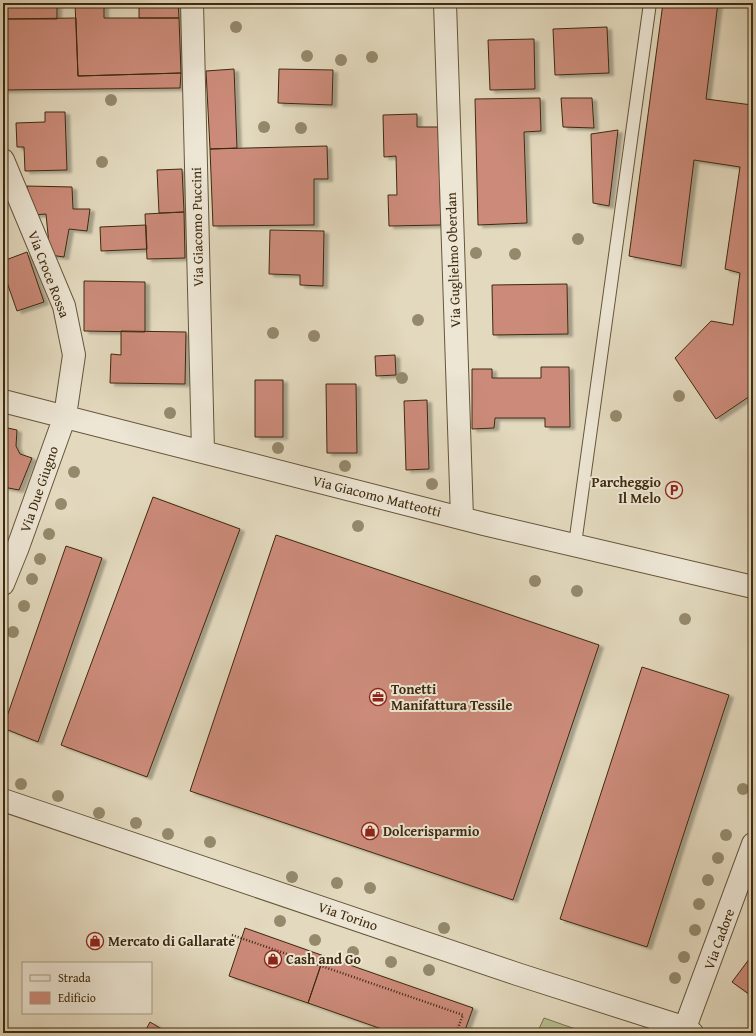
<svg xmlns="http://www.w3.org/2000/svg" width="756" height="1036" font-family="'Gentium Book Plus',serif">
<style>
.green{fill:#b7be8f;stroke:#7a744e}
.building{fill:#cc8b7a;stroke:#3d2a0e;filter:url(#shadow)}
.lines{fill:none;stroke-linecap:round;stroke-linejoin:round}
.service-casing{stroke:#66563a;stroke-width:14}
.minor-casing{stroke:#66563a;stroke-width:24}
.tertiary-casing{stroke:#66563a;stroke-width:24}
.path{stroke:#3d2a0e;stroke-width:2.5;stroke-dasharray:1 2;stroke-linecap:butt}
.service{stroke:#ede6d5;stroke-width:12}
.minor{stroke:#ede6d5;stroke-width:22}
.tertiary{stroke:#ede6d5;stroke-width:22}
.tree{fill:#95896c}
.labels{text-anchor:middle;stroke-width:4;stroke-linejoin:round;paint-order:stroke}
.street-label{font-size:14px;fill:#3d2a0e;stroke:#ede6d5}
.poi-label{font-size:14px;font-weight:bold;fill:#3d2a0e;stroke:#ede6d5;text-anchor:start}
</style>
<defs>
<filter id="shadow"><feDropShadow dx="4.5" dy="2.5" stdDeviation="1" flood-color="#0004"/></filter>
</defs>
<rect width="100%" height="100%" fill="#e3d9be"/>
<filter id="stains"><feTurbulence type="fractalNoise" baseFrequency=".005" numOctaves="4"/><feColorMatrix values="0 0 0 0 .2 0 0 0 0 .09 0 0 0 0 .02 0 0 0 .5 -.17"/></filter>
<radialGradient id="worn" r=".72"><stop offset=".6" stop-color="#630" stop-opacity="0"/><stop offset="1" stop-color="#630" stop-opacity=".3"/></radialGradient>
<!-- green -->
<path class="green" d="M544 1018 587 1033H537Z"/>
<!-- building -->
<path class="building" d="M3 3H57V19H3Z
M75 3H104V18H179L181 73 78 76Z
M139 3H178L179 18H139Z
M663 3H718L706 99 752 105 753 92V394L716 419 675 358 711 321 733 325 740 273 725 269 740 167 694 160 681 266 629 256Z
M76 18 78 76 181 73 180 88 3 90V19Z
M607 27 609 73 555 75 553 29Z
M534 39 535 89 490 90 488 40Z
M234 69 237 148 210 149 206 71Z
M279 69 333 70 332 105 278 103Z
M540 98 541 131 524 132 527 223 478 225 475 99Z
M561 98H592L594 128 563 127Z
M45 112H65L67 170 25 171 24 147H17L16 123 45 122Z
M417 114V127H438L441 225 389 226 388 195H397L396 156 384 157 383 115Z
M618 130 609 206 593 203 591 134Z
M327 146 328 179H314V225L213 226 210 149Z
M182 169 184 212 159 213 157 170Z
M27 186 72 187 73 209H90L87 231 69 229 64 257 50 255 46 214 33 215Z
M184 212 185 258 147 259 145 214Z
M146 225 147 249 101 251 100 227Z
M270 230 324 231 323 286 300 285V275L269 274Z
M27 252 44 302 17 311 3 271V261Z
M84 281 145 282V332L84 331Z
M567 284 568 334 493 335 492 285Z
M121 331 186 332 185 384 110 383 111 354 121 355Z
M395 355 396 375 376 376 375 356Z
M541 367H569L570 427H545V418H495L494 428 472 429V369H492V378H541Z
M255 380H283V437H255Z
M326 384H356L357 453H327Z
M427 400 429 469 406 470 404 401Z
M3 427 17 430 16 446 20 454 32 458 19 490 3 487Z
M153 497 240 529 147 777 61 745Z
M276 535 599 645 513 900 190 791Z
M66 546 102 558 38 742 3 728Z
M642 667 729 695 647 947 560 919Z
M245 928 324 956 308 1003 229 976Z
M753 954V997L732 982Z
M324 956 473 1008 464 1033H393L308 1003Z
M150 1022 160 1028 168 1033H144Z"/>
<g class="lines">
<!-- service casing -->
<g class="service-casing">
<path id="service" d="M575 544 650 3"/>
</g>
<!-- minor casing -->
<g class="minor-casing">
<path id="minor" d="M192 3 203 451
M445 3 462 518
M3 160 64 306 74 355 65 416 18 547 3 584
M3 401 484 524 753 587
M683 1033 753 844"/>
</g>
<!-- tertiary casing -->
<g class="tertiary-casing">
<path id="tertiary" d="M3 800 517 974 686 1028 692 1033"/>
</g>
<!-- path -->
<path class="path" d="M232 935 463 1015 456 1033"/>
<!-- service -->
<use href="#service" class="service"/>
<!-- minor -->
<use href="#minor" class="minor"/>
<!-- tertiary -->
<use href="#tertiary" class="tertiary"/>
</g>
<!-- trees -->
<g class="tree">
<circle cx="236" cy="27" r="6"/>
<circle cx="307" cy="56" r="6"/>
<circle cx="372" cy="57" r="6"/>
<circle cx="341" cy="60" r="6"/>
<circle cx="111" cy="100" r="6"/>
<circle cx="264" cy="127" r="6"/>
<circle cx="301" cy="128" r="6"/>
<circle cx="102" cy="162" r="6"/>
<circle cx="578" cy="239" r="6"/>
<circle cx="476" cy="253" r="6"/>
<circle cx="515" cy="254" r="6"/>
<circle cx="418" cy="320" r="6"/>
<circle cx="273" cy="333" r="6"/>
<circle cx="314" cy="336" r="6"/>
<circle cx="402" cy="378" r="6"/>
<circle cx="679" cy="396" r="6"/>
<circle cx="170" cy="413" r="6"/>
<circle cx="616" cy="416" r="6"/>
<circle cx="278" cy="448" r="6"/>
<circle cx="345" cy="466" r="6"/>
<circle cx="74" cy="472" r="6"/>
<circle cx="432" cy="484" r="6"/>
<circle cx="61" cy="504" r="6"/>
<circle cx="358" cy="526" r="6"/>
<circle cx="49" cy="534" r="6"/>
<circle cx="40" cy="559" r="6"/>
<circle cx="32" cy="579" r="6"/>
<circle cx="535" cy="581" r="6"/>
<circle cx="577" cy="591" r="6"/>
<circle cx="24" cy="606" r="6"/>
<circle cx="685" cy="619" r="6"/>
<circle cx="13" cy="632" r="6"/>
<circle cx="21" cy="784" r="6"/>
<circle cx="743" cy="789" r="6"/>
<circle cx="58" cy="796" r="6"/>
<circle cx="99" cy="813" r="6"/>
<circle cx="136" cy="823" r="6"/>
<circle cx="168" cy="834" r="6"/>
<circle cx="726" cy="835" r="6"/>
<circle cx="210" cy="842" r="6"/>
<circle cx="718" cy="858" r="6"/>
<circle cx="292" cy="877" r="6"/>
<circle cx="708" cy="880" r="6"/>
<circle cx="337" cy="883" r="6"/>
<circle cx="370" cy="888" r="6"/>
<circle cx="699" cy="904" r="6"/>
<circle cx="280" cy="921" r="6"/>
<circle cx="444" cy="928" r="6"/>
<circle cx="695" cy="930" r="6"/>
<circle cx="315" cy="940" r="6"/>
<circle cx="353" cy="952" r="6"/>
<circle cx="684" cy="957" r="6"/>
<circle cx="391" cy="962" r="6"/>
<circle cx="429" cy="970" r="6"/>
<circle cx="675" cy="978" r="6"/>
</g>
<!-- icons -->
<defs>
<g id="parking-ring" transform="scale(0.9)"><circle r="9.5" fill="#ede6d5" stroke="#8f2418" stroke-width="1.5"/><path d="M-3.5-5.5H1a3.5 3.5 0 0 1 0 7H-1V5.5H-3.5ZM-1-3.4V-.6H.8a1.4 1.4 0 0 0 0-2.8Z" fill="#8f2418"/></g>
<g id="office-ring" transform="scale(0.9)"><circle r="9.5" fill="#ede6d5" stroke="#8f2418" stroke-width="1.5"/><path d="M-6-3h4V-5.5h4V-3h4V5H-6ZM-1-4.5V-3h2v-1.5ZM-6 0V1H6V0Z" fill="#8f2418"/></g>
<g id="shop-ring" transform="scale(0.9)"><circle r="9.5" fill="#ede6d5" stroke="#8f2418" stroke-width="1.5"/><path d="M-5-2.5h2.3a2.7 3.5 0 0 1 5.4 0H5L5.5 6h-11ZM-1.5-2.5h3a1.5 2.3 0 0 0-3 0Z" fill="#8f2418"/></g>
</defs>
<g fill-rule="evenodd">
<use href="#parking-ring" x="674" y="490"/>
<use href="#office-ring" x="378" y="697"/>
<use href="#shop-ring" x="370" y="831"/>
<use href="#shop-ring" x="95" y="941"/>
<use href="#shop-ring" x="273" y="959"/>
</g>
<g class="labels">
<!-- street labels -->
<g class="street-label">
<text transform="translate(197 227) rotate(-91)" y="5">Via Giacomo Puccini</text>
<text transform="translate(453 260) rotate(-92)" y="5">Via Guglielmo Oberdan</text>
<text transform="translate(49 274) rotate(69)" y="5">Via Croce Rossa</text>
<text transform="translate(39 489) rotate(-71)" y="5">Via Due Giugno</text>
<text transform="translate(377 496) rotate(14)" y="5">Via Giacomo Matteotti</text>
<text transform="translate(348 916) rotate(19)" y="5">Via Torino</text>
<text transform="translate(719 939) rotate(-70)" y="5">Via Cadore</text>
</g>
<!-- poi labels -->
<g class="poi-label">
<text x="661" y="487" text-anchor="end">Parcheggio<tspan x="661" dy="16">Il Melo</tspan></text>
<text x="391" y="694">Tonetti<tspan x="391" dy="16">Manifattura Tessile</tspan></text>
<text x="383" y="836">Dolcerisparmio</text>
<text x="108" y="946">Mercato di Gallarate</text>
<text x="286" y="964">Cash and Go</text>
</g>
</g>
<!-- margin -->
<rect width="756" height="1036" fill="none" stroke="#e3d9be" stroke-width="16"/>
<rect x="4" y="4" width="748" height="1028" fill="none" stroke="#3d2a0e" stroke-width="2"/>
<rect x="8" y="8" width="740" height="1020" fill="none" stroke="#3d2a0e"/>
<!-- legend -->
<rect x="22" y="962" width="130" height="52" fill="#ede6d5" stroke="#a79b85"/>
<rect x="30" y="975" width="20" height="6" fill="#ede6d5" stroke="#a79b85"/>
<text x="58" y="982" font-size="12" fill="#3d2a0e">Strada</text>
<rect x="30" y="992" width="20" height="12" fill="#cc8b7a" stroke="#a79b85"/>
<text x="58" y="1002" font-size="12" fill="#3d2a0e">Edificio</text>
<rect width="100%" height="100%" filter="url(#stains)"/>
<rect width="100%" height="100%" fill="url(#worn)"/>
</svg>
